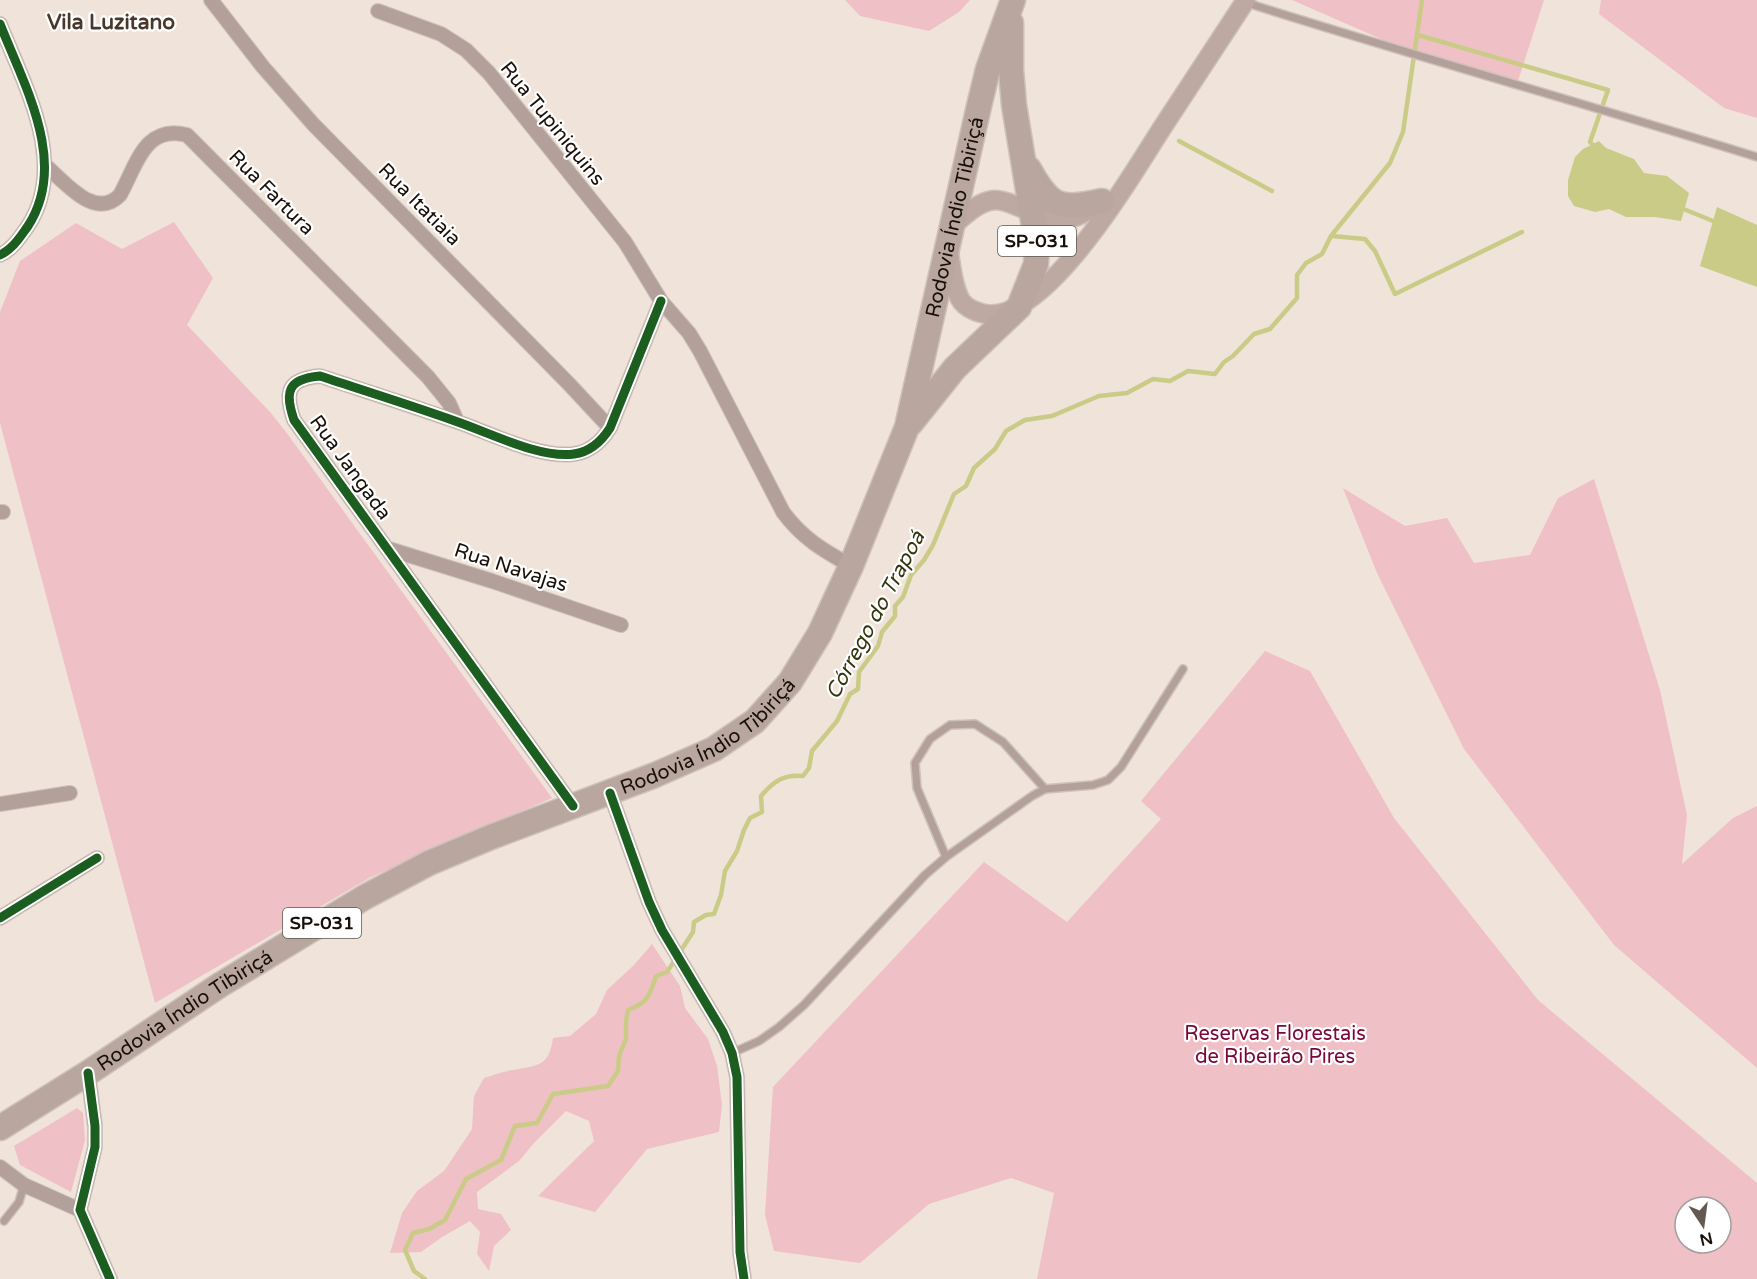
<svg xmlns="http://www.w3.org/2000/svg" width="1757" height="1279" font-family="'Varela Round',sans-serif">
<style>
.green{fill:#efc0c6;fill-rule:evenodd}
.water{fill:#cacb87}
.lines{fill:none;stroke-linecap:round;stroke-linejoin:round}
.stream{stroke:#cacb87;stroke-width:4.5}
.lane-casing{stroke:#ccc2ba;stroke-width:10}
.street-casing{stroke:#ccc2ba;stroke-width:16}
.secondary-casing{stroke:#ccc2ba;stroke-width:21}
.highway-casing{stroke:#ccc2ba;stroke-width:27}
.lane{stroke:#b4a09b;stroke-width:7}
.street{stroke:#b4a09b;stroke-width:14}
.secondary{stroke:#bda8a2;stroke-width:18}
.highway{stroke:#b9a79f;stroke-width:24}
.cycleway-casing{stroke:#fff;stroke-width:13}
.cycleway{stroke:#1b5e20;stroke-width:9}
.labels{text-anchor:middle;stroke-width:4.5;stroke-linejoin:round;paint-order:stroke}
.shield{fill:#fff;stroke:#5d5753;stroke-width:1.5}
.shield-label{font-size:18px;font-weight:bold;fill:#170f09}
.street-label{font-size:20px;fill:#170f09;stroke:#fff}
.park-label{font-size:20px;fill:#7c0538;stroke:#fff}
.neighbourhood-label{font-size:21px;font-weight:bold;fill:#4a3729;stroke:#fff}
.water-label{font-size:21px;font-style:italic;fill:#32350d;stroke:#fff}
</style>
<rect width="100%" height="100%" fill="#f0e3da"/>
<!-- green -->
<path class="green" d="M845 0H970L959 12 929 31 860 16Z
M1292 0H1544L1517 84 1388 42Z
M1601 0H1757V118L1724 108 1599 14Z
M174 222 213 278 187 325 270 412 286 432 552 798 371 877 155 1003 0 423V312L20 261 76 223 122 249Z
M1594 479 1660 690 1687 815 1682 864 1733 818 1757 806V1068L1614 945 1464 749 1377 573 1343 488 1405 526 1447 518 1474 563 1530 555 1558 498Z
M1265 651 1310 671 1394 818 1538 1000 1757 1183V1279H1037L1054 1193 1011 1178 929 1204 860 1263 774 1251 765 1215 773 1087 984 862 1067 922 1161 819 1141 801ZM1685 1207H1721V1243H1685Z
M652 944 680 986 685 1008 708 1039 717 1066 722 1105 719 1132 647 1149 595 1212 538 1196 594 1141 589 1121 566 1111 534 1143 519 1161 477 1192 478 1209 501 1214 511 1230 494 1246 489 1271 477 1254 480 1232 470 1221 442 1237 421 1252 390 1253 402 1213 417 1191 444 1171 472 1129 474 1096 484 1078C494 1075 503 1071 513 1070 538 1065 549 1067 553 1038L570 1036 596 1014 607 990 634 965Z
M77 1108 83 1113 85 1140 71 1192 20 1165 14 1146Z"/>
<!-- water -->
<path class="water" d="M1599 141 1606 148 1634 159 1644 173 1667 176 1689 193 1681 221 1655 217H1626L1609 209 1595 212 1574 206 1568 196V180L1575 157 1583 149Z
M1717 207 1757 225V287L1700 266Z"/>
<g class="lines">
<!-- stream -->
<path class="stream" d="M1418 35 1608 90 1590 142 1596 148
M1179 141 1272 191
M1681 208 1713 221
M1332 236 1365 239 1375 251 1395 294 1522 232
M425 1279 414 1271 405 1250 413 1233 429 1229 445 1220 466 1179 501 1160 515 1126 537 1123 553 1094 608 1086 618 1071 619 1056 626 1039V1022L628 1010C648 1003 650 995 656 976L667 972 693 932 694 922 706 915 714 914 721 895 725 871 737 851 744 830 750 818 762 812 761 796C773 782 783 774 803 776L809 768 812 751 837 721 850 694 858 689 859 672 878 646 882 632 895 616V606L903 597 911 575 924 560 933 545 954 494 966 486 974 468 995 449 1006 431 1025 420 1052 416 1099 396 1127 393 1153 379 1170 381 1188 371 1215 374 1224 362 1233 356 1254 334 1270 329 1297 298V275L1306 263 1322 254 1331 236 1390 163 1403 132 1422 0"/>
<!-- lane casing -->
<g class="lane-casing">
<path id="lane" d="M1247 3C1417 57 1587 104 1757 157
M946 857 917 788 915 763 930 739 950 725 975 724 1003 742 1045 789
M732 1053 759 1041 779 1027 804 1005 925 875 946 857 1032 796 1045 789 1093 785 1108 780 1121 767 1183 669
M4 1221 19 1202 24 1185"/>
</g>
<!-- street casing -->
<g class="street-casing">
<path id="street" d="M211 0 263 67 313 124 569 384 610 428
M378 11 441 34 466 50 489 73 625 242 661 301 689 333 700 351 783 512C803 539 823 550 851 566
M0 24C24 85 69 163 28 226 20 237 13 249 0 255
M45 165C65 182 95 221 120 195 137 164 145 124 187 135L428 377 449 403 457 421
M0 512H3
M389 549 492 581 621 625
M610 793 649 902 662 930 723 1032 732 1053 737 1077 740 1252 744 1279
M0 804 70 793
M573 806 294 420C284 391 288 379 320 376 365 391 410 405 455 421 488 432 540 459 574 454 590 452 601 442 610 428L661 301
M0 918 97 858
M88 1073 95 1126V1147L80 1210 110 1279
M0 1167 24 1185 80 1210"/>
</g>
<!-- secondary casing -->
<g class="secondary-casing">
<path id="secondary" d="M951 227C963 217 977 202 994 200 1002 200 1010 203 1017 206 1048 219 1065 228 1095 206
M949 254C952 269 953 289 962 302 967 308 974 311 981 313 1043 331 1135 169 1164 125 1191 84 1218 42 1246 0"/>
</g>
<!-- highway casing -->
<g class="highway-casing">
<g id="highway">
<path d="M1029 169C1050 207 1060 211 1102 201"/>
<path d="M911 423 955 368 1019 307 1036 264 1037 245 1014 105 1011 70V23"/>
<path id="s1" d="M0 1128 88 1073 220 985 365 897 429 863 491 837 655 775 714 749 755 721 790 682 820 633 851 566 907 427 979 106 988 69 1013 0"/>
</g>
</g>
<!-- lane -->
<use href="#lane" class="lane"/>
<!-- street -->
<use href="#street" class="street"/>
<!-- secondary -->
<use href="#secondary" class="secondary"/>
<!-- highway -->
<use href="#highway" class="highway"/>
<!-- cycleway casing -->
<g class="cycleway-casing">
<path id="cycleway" d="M0 24C24 85 69 163 28 226 20 237 13 249 0 255
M610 793 649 902 662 930 723 1032 732 1053 737 1077 740 1252 744 1279
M573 806 294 420C284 391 288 379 320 376 365 391 410 405 455 421 488 432 540 459 574 454 590 452 601 442 610 428L661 301
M0 918 97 858
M88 1073 95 1126V1147L80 1210 110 1279"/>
</g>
<!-- cycleway -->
<use href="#cycleway" class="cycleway"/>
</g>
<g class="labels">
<!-- shield labels -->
<g class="shield">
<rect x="998" y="226" width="78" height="30" rx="4.5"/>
<rect x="283" y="908" width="78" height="30" rx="4.5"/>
</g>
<g class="shield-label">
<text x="1037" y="247">SP-031</text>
<text x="322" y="929">SP-031</text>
</g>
<!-- street labels -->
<g class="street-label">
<text transform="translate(553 123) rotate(51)" y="7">Rua Tupiniquins</text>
<text transform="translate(272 192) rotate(45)" y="7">Rua Fartura</text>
<text transform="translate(420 204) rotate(45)" y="7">Rua Itatiaia</text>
<text dy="7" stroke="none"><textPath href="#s1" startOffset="1410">Rodovia Índio Tibiriçá</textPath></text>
<text transform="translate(351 467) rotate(54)" y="7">Rua Jangada</text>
<text transform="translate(511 567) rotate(18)" y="7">Rua Navajas</text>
<text dy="7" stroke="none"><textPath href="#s1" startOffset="813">Rodovia Índio Tibiriçá</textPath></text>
<text dy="7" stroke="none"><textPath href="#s1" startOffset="219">Rodovia Índio Tibiriçá</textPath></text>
</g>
<!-- park labels -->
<g class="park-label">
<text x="1275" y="1040">Reservas Florestais<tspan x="1275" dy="23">de Ribeirão Pires</tspan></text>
</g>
<!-- neighbourhood labels -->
<g class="neighbourhood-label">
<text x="111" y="29">Vila Luzitano</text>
</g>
<!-- water labels -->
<g class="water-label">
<text transform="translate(875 615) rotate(-62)" y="7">Córrego do Trapoá</text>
</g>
</g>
<!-- north arrow -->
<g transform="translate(1703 1225) rotate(167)"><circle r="28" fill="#ffffff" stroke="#a29f9d" stroke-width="1.5"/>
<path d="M0-4.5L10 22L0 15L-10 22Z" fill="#635952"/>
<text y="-9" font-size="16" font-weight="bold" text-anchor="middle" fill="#170f09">N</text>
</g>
</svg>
